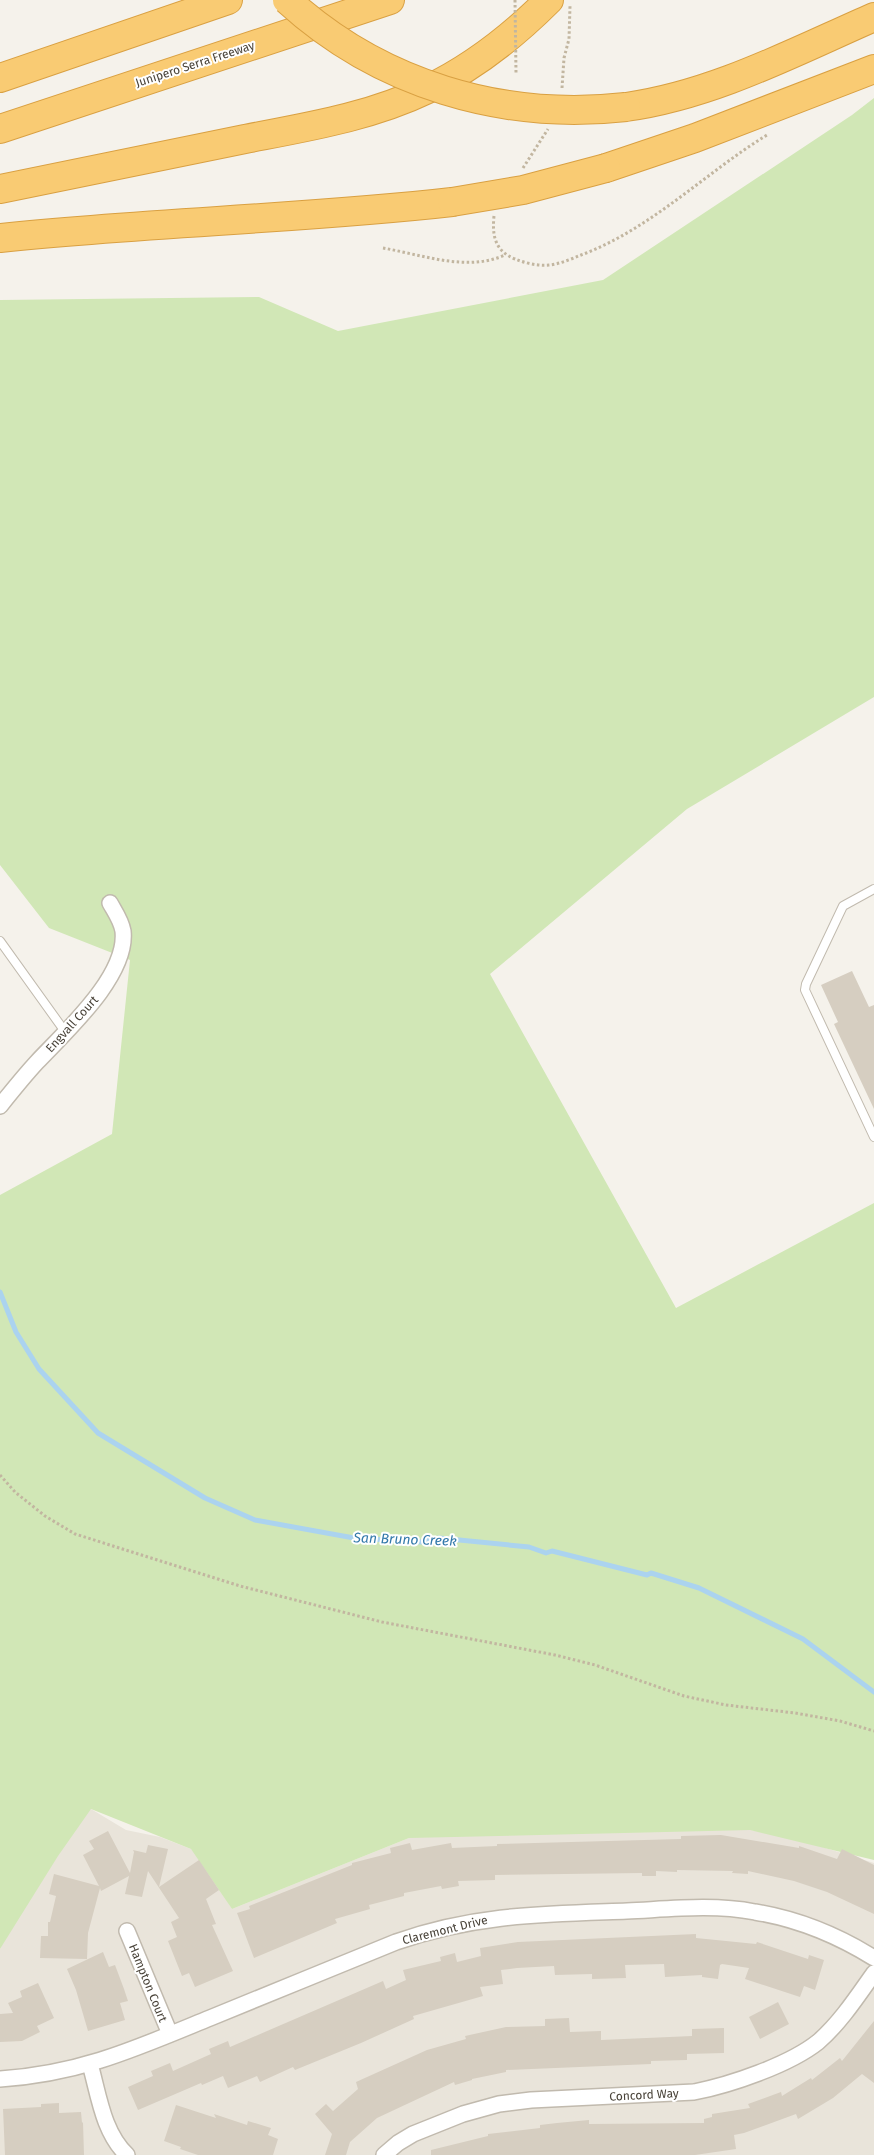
<svg xmlns="http://www.w3.org/2000/svg" width="874" height="2155" font-family="'Fira Sans',sans-serif">
<style>
.residential{fill:#e9e4da}
.green{fill:#d1e7b6}
.lines{fill:none;stroke-linecap:round;stroke-linejoin:round}
.stream{stroke:#abd3ef;stroke-width:5}
.building{fill:#d6cec1}
.lane-casing{stroke:#c1baae;stroke-width:10}
.street-casing{stroke:#c1baae;stroke-width:18}
.highway-casing{stroke:#d9a042;stroke-width:30}
.path{stroke:#c2b6a0;stroke-width:3;stroke-dasharray:2.5 2.5;stroke-linecap:butt}
.lane{stroke:#fff;stroke-width:8}
.street{stroke:#fff;stroke-width:15}
.highway{stroke:#f9cb73;stroke-width:28}
.highway-bridge-casing{stroke:#d9a042;stroke-width:30;stroke-linecap:butt}
.path-bridge{stroke:#c2b6a0;stroke-width:3;stroke-dasharray:2.5 2.5;stroke-linecap:butt}
.highway-bridge{stroke:#f9cb73;stroke-width:28}
.labels{text-anchor:middle;stroke-width:4;stroke-linejoin:round;paint-order:stroke}
.street-label{font-size:12px;fill:#494339;stroke:#fff}
.water-label{font-size:14px;font-style:italic;fill:#3379ab;stroke:#fff}
</style>
<rect width="100%" height="100%" fill="#f5f2eb"/>
<!-- residential -->
<path class="residential" d="M91 1809 126 1830 160 1837 191 1849 202 1860 232 1909 409 1838 442 1830H750L777 1833 874 1863V2155H0V1949L47 1844Z"/>
<!-- green -->
<path class="green" d="M874 98V697L687 809 490 974 676 1308 874 1203V1860L750 1830 409 1838 232 1909 191 1849 91 1809 58 1856 0 1949V1195L112 1134 130 960 49 928 0 865V300L259 297 338 331 603 280 852 115Z"/>
<g class="lines">
<!-- stream -->
<path class="stream" d="M0 1292 16 1332 39 1369 98 1433 205 1498 255 1520 354 1538 421 1542 439 1538 529 1547 546 1553 552 1551 647 1575 651 1573 699 1588 803 1639 874 1692"/>
</g>
<!-- building -->
<path class="building" d="M852 971 869 1007 874 1005V1109L834 1024 838 1022 821 985Z
M108 1831 130 1873 134 1852 133 1850 146 1853 148 1845 168 1849 159 1887 199 1860 219 1890 206 1899 216 1924 212 1925 233 1971 195 1987 189 1973 182 1976 168 1941 177 1937 171 1922 179 1918 148 1871 142 1897 125 1894 129 1876 101 1891 100 1888 88 1933 87 1959 40 1958 41 1936H48V1922H50L56 1896 49 1894 54 1874 99 1886 83 1855 94 1849 89 1841Z
M721 1835 799 1848V1846L837 1859 842 1849 874 1865V1914L827 1892 794 1881 748 1871V1874L732 1873 733 1871 677 1870V1872L656 1871V1876H642V1873L495 1875V1880L458 1881 459 1886 442 1889 441 1886 404 1893V1896L369 1905 370 1909 335 1919 337 1923 254 1958 237 1913 250 1909 249 1906 352 1865V1863L391 1853 390 1848 410 1843 412 1850 451 1843 452 1848 497 1846V1844L681 1839V1836Z
M696 1934V1938L756 1944 757 1942 808 1959 809 1955 824 1960 815 1990 804 1986 800 1997 745 1979 749 1968 722 1964 720 1965 718 1979 702 1977V1975L665 1977 664 1964 625 1965 626 1978 592 1979V1974L555 1975 554 1966 517 1968 501 1970 503 1984 480 1987 483 1996 413 2016 414 2019 361 2043 295 2070 293 2067 260 2082 257 2076 228 2088 223 2076 202 2085 201 2083 138 2110 128 2087 153 2076 151 2071 170 2063 173 2071 211 2054 209 2049 228 2041 230 2047 383 1981 386 1989 406 1980 403 1970 441 1961 440 1957 455 1953 457 1962 481 1956 480 1948 518 1942Z
M103 1952 109 1967 115 1965 124 1989 128 2001 120 2003 125 2020 88 2031 76 1990 67 1969Z
M38 1983 54 2018 37 2026 40 2032 22 2041 0 2042V2014L13 2013 8 2003 22 1997 20 1991Z
M778 2002 789 2024 760 2039 749 2017Z
M569 2018 570 2032 601 2031V2040L692 2036V2029L724 2028V2053L687 2054V2060L651 2061V2064L506 2070V2072L472 2079V2080L455 2085 454 2082 377 2118 350 2142 346 2155H325L332 2134 315 2114 326 2104 333 2111 358 2089 356 2082 427 2050 466 2039 465 2036 506 2027 545 2026V2019Z
M874 2021V2083L862 2074 833 2098 798 2119 796 2114 744 2133 734 2135 736 2149 695 2155H431V2150L488 2136V2134L540 2128V2125L557 2123 589 2120V2124L704 2123V2119L712 2117V2114L750 2108 748 2104 781 2092 782 2096 811 2078 812 2080 840 2058 842 2061Z
M59 2103V2113L81 2112 82 2123 83 2122 84 2155H5L3 2109 41 2107V2104Z
M176 2105 216 2118 214 2114 247 2125 248 2121 271 2128 268 2135 278 2139 273 2155H198L180 2149 181 2147 164 2141Z"/>
<g class="lines">
<!-- lane casing -->
<g class="lane-casing">
<path id="lane" d="M874 889 843 906 806 984 805 990 874 1137
M0 941 66 1033"/>
</g>
<!-- street casing -->
<g class="street-casing">
<path id="street" d="M0 1106C12 1091 24 1076 37 1062 65 1032 128 976 123 931 121 920 115 912 110 903
M127 1931 170 2034
M90 2064C99 2096 103 2132 127 2155
M0 2079C80 2074 137 2048 210 2018 272 1993 334 1967 396 1942 475 1914 545 1914 627 1911 670 1909 713 1904 755 1912 798 1919 837 1935 874 1958
M384 2155 398 2143 413 2134 463 2114 499 2104 531 2100 694 2092C730 2085 789 2065 818 2042 840 2023 857 1997 874 1973"/>
</g>
<!-- highway casing -->
<g class="highway-casing">
<path id="highway" d="M0 78 228 0
M626 107C713 95 794 52 874 17
M0 129 390 0
M606 168 695 138 874 69
M0 189C82 172 164 156 245 139 307 127 370 117 428 89 474 67 513 36 549 0
M0 238C150 222 302 219 452 202"/>
</g>
<!-- path -->
<path class="path" d="M562 88 564 58 569 39 570 6
M523 168 548 129
M494 216C492 236 495 251 515 259 525 263 537 266 549 265 560 264 571 259 581 255 651 229 705 173 767 135
M383 248C423 255 467 272 505 255
M0 1475 15 1492 45 1516 75 1534 240 1586 382 1622 555 1655 595 1665 684 1696 726 1705 795 1713 840 1721 874 1731"/>
<!-- lane -->
<use href="#lane" class="lane"/>
<!-- street -->
<use href="#street" class="street"/>
<!-- highway -->
<use href="#highway" class="highway"/>
<!-- highway-bridge casing -->
<g class="highway-bridge-casing">
<path id="highway-bridge" d="M287 0C379 84 502 121 626 107
M452 202 523 190 606 168"/>
</g>
<!-- path-bridge -->
<path class="path-bridge" d="M515 0 516 73"/>
<!-- highway-bridge -->
<use href="#highway-bridge" class="highway-bridge"/>
</g>
<g class="labels">
<!-- street labels -->
<g class="street-label">
<text transform="translate(195 64) rotate(-18)" y="4">Junipero Serra Freeway</text>
<text transform="translate(72 1024) rotate(-48)" y="4">Engvall Court</text>
<text transform="translate(445 1930) rotate(-14)" y="4">Claremont Drive</text>
<text transform="translate(148 1983) rotate(68)" y="4">Hampton Court</text>
<text transform="translate(644 2095) rotate(-3)" y="4">Concord Way</text>
</g>
<!-- water labels -->
<g class="water-label">
<text transform="translate(405 1539) rotate(2)" y="5">San Bruno Creek</text>
</g>
</g>
</svg>
